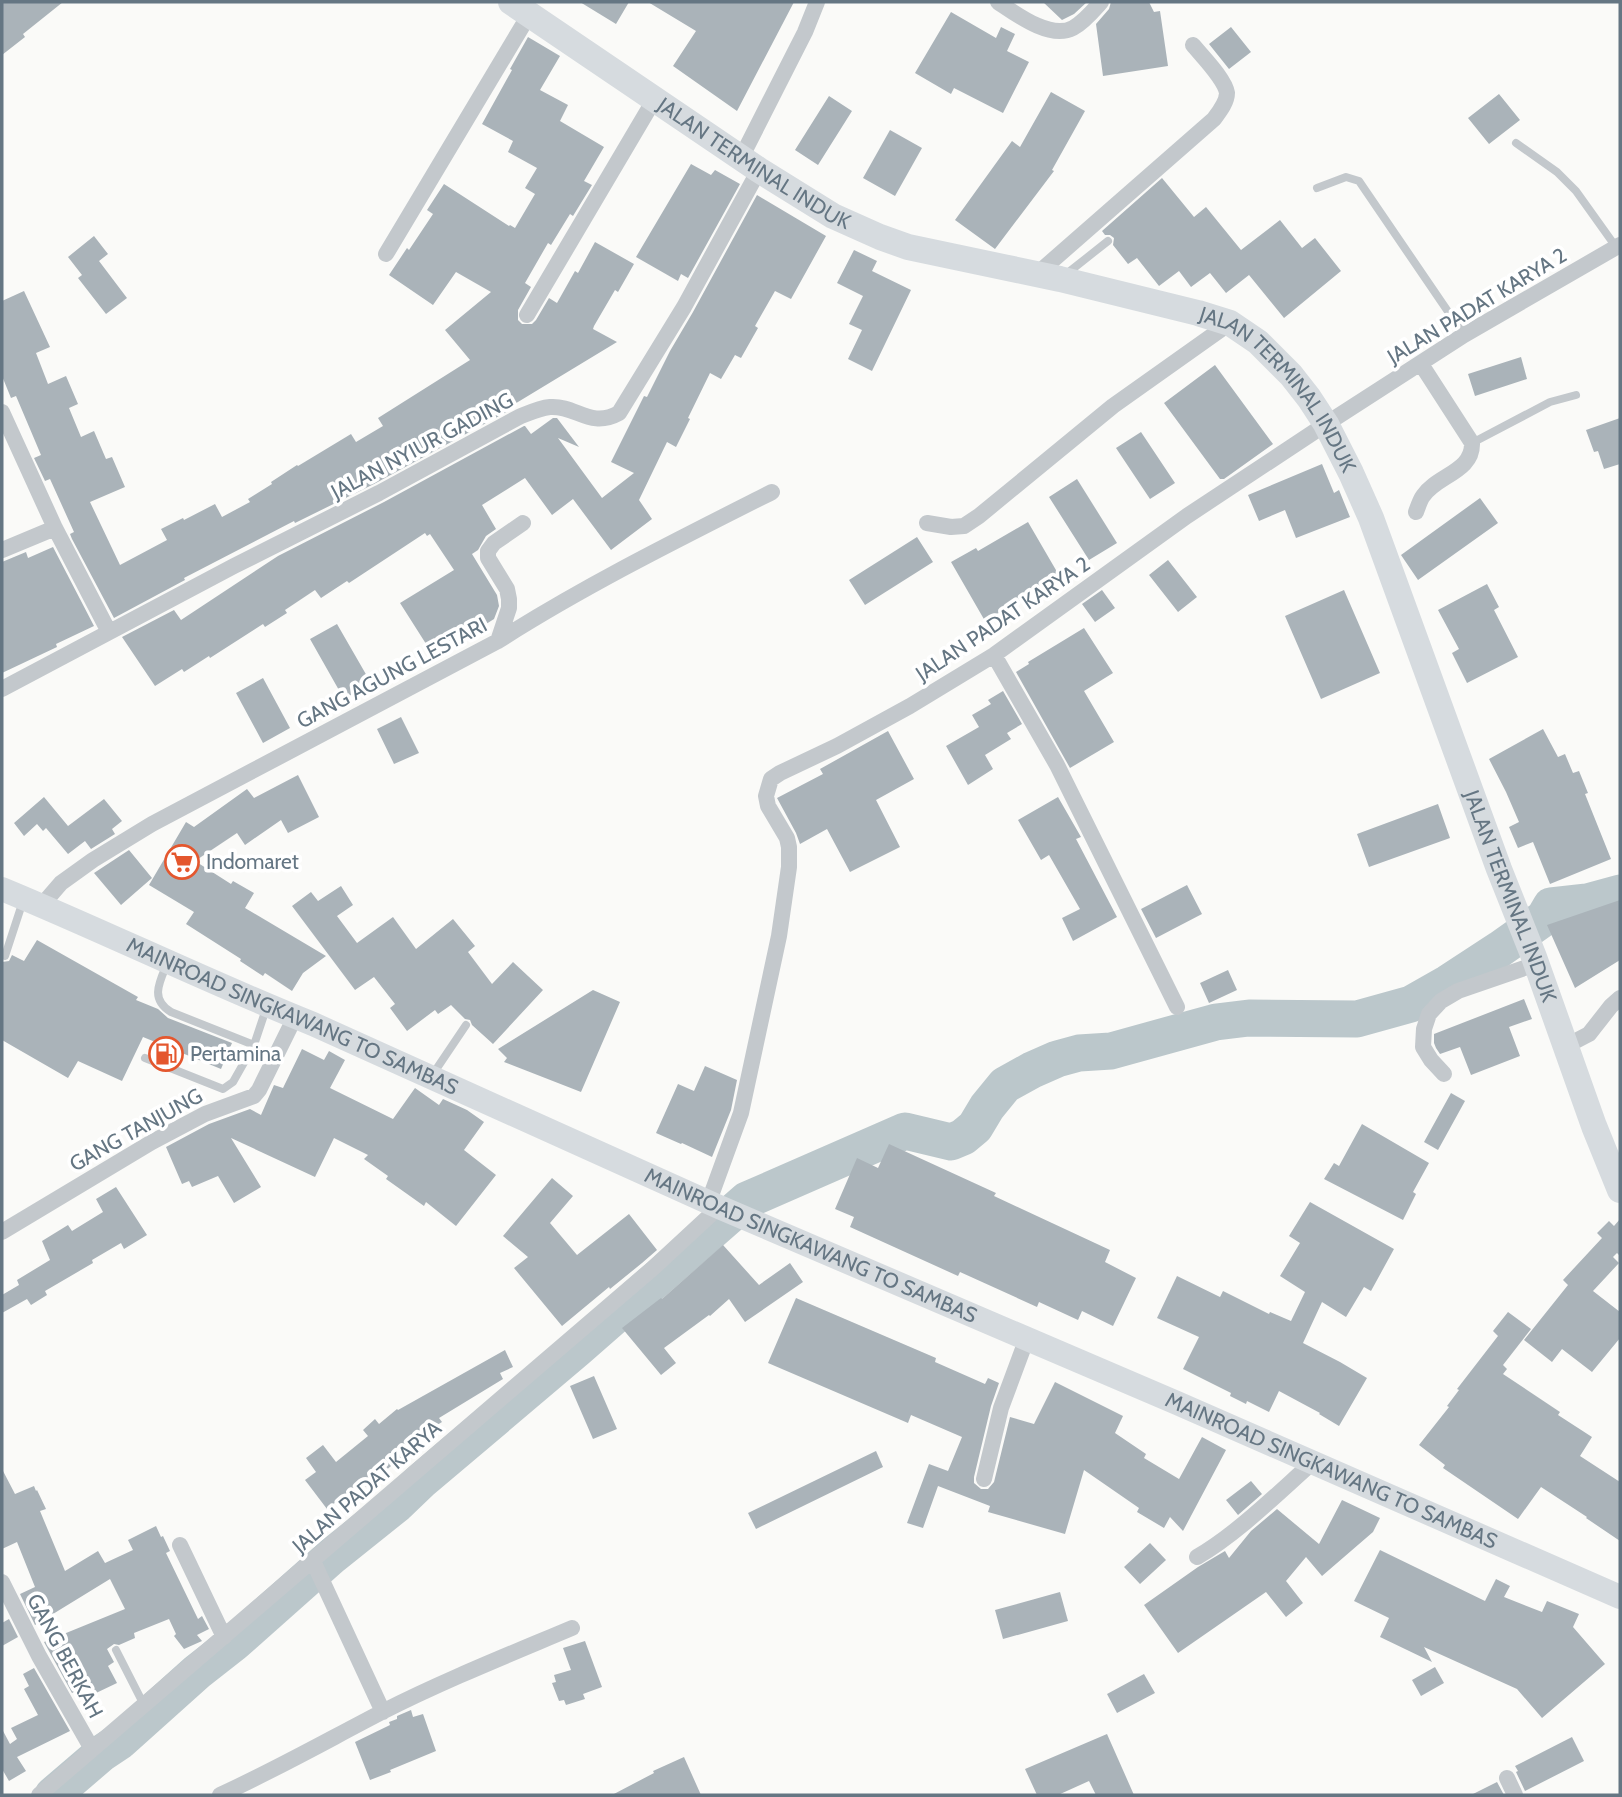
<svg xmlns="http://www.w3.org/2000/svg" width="1622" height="1797" font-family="Cabin,sans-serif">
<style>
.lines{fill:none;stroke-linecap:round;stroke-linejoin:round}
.river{stroke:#bbc7cb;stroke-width:37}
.building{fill:#aab3b9}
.service{stroke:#c3c8cc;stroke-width:8}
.minor{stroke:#c3c8cc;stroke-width:16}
.primary{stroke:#d6dbdf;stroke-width:24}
.trunk{stroke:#d6dbdf;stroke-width:26}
.labels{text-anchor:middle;stroke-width:7;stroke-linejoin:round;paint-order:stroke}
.street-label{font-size:21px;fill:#657683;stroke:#fff}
.poi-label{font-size:21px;fill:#657683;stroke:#fff;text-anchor:start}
</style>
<rect width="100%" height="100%" fill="#fafaf8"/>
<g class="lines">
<!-- river -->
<path class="river" d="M53 1795 102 1753 120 1741 197 1672 234 1643 332 1556 397 1504 421 1481 577 1349 747 1200 905 1131 951 1142 963 1137 975 1127 987 1107 1005 1085 1032 1070 1057 1059 1079 1053 1111 1051 1216 1022 1249 1018 1357 1019 1411 1004 1448 983 1500 949 1544 918 1551 906 1587 902 1620 893"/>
</g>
<!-- building -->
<path class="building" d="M2 2H63L23 34 25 37 2 55Z
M580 2H629L616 24Z
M648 2H794L737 111 673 66 696 31Z
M1043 2H1087L1074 14 1062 20Z
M1111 2H1149L1154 12 1160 11 1168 66 1103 76 1096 24 1109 9Z
M951 12 996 38 1001 27 1015 34 1007 51 1029 62 1003 113 954 88 951 94 915 73Z
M1231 27 1251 52 1229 69 1209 44Z
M528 37 560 56 540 90 568 105 560 121 604 147 584 181 592 185 573 216 570 214 551 245 548 243 525 283 531 287 518 310V320L522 324H532L536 320 549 298 557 303 575 271 578 273 595 242 634 264 618 292 615 290 594 326 593 329 617 342 513 405 511 407 512 409 374 484 295 523 294 521 184 578 185 580 114 618 72 539 70 534 74 532 50 479 45 481 34 458 41 455 30 429 16 396 11 398 2 376V301L24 291 50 347 36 353 48 384 66 376 78 404 69 408 81 437 94 431 106 459 112 457 125 487 90 502 120 565 167 540 161 529 183 518 184 520 215 504 222 517 250 502 248 499 272 484 271 482 297 465 298 466 351 434 356 442 383 426 378 418 470 360 445 330 491 292 456 272 433 305 389 275 407 248 409 250 433 214 427 210 444 184 509 226 510 225 515 228 535 194 525 188 537 168 508 152 513 141 482 124 512 70 510 69Z
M1051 92 1085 111 1052 170 1054 171 995 249 955 220 1012 141 1020 147Z
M1499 94 1520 120 1489 144 1468 118Z
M829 96 852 111 818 165 795 150Z
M890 130 922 148 895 196 863 178Z
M691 164 711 175 715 170 740 184 688 278 681 274 678 281 636 257Z
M1162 178 1194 217 1206 207 1241 250 1280 220 1302 248 1315 238 1341 271 1284 318 1249 275 1226 293 1210 273 1191 287 1179 271 1159 286 1137 258 1128 264 1113 245 1114 238 1110 235H1105L1102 231Z
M757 195 826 236 791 299 775 291 755 326 758 328 741 358 735 355 721 379 710 373 688 418 690 419 676 447 667 442 639 500 652 519 611 550 573 499 552 515 525 478 482 505 496 529 486 536 478 550 472 554 497 595 499 606 494 619 483 626 482 623 454 640 457 644 435 658 400 603 454 570 430 534 427 536 425 533 349 583 347 581 321 598 315 590 285 610 287 613 265 627 263 624 210 658 209 656 184 672 182 669 155 686 122 637 174 610 181 620 278 556 384 502 524 426H525L531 434 553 418H557L579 447 558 438 602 498 634 473 611 462 644 396 647 397 670 351 693 312Z
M94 236 108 254 99 261 127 298 106 314 78 278 82 275 68 257Z
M854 250 877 261 872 271 911 290 872 371 848 359 862 330 849 324 863 296 837 283Z
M1521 357 1527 379 1475 396 1468 374Z
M1215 365 1273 444 1224 479H1220L1164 403Z
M1620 418V464L1604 469 1598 451 1594 452 1586 430Z
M1141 432 1175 483 1150 499 1116 448Z
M1322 464 1334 493 1339 490 1350 517 1296 538 1285 510 1259 521 1248 495Z
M1077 479 1117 543 1089 560 1049 497Z
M1480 498 1498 523 1418 580 1401 555Z
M1028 522 1060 577 985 621 951 562 976 548 978 551Z
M917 537 933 562 865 605 849 580Z
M53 547 94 626 56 644 57 647 2 673V562L26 552 28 558Z
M1168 560 1197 597 1178 612 1149 575Z
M1487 584 1499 607 1494 610 1518 657 1467 683 1452 653 1459 649 1438 610Z
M1102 590 1115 608 1095 622 1082 604Z
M1344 590 1380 673 1321 699 1285 616Z
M337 624 371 683 344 699 310 639Z
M1084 628 1113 673 1084 691 1114 742 1070 768 1016 672 1029 664 1028 662Z
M263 678 290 728 263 743 236 693Z
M1003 691 1022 724 1007 733 1011 739 985 755 993 769 968 785 946 746 979 727 972 715 991 704 988 700Z
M401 717 419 753 394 764 377 729Z
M1543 729 1558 757 1565 754 1573 773 1579 771 1588 793 1585 794 1611 859 1550 884 1533 842 1518 848 1509 827 1519 822 1506 792 1489 759Z
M888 731 914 779 876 800 900 847 850 872 827 829 800 844 796 833 777 798 823 774 820 769Z
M298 775 319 817 288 833 281 820 245 845 237 833 195 861 231 884 233 881 254 893 245 908 326 956 303 973 292 991 265 973 263 976 240 961 241 959 186 924 194 912 149 885 186 822 194 827 247 789 254 798Z
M44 797 68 826 104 799 122 821 112 829 115 834 91 849 85 841 68 854 46 828 43 831 37 824 24 836 14 823Z
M1058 797 1081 837 1076 839 1117 917 1073 941 1062 918 1080 909 1049 855 1041 860 1018 820Z
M1438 804 1450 838 1369 867 1357 834Z
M129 850 152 878 121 905 94 873Z
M1187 885 1202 914 1156 938 1141 909Z
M341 886 353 905 337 916 357 943 393 917 416 949 453 919 475 946 468 952 492 984 513 962 543 990 493 1044 472 1025 470 1020 465 1019 451 1005 438 1014 435 1010 407 1031 390 1008 395 1004 374 977 355 990 292 906 311 892 318 901Z
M1620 900V960L1575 988 1547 925Z
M37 940 138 997 136 1000 158 1009 168 1018 232 1043 221 1069 143 1037 122 1081 78 1061 68 1078 2 1040V962L9 961 12 955 24 961Z
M1228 970 1237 990 1209 1003 1200 983Z
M593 990 620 1002 581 1092 504 1062 507 1058 498 1049Z
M1524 999 1532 1019 1509 1027 1520 1056 1471 1075 1460 1047 1440 1054 1436 1048 1434 1043V1034Z
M302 1049 324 1060 329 1051 345 1060 330 1088 393 1119 415 1088 439 1105 443 1099 467 1110 484 1122 464 1150 496 1175 456 1226 426 1202 424 1206 386 1179 388 1176 364 1159 368 1155 334 1138 315 1177 231 1138 261 1187 234 1203 218 1176 192 1187 189 1181 182 1184 166 1147 209 1124 250 1109 261 1115 274 1085 283 1088Z
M705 1066 737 1080 731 1110 712 1157 682 1143 681 1144 656 1133 678 1084 694 1091Z
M1451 1093 1465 1101 1438 1150 1424 1142Z
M1362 1124 1429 1163 1413 1192 1416 1194 1403 1220 1324 1179 1334 1163 1339 1166Z
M889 1144 996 1193 994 1196 1110 1250 1105 1262 1136 1278 1113 1326 1082 1311 1078 1320 1039 1302 1037 1307 960 1272 958 1276 850 1227 854 1217 835 1209 857 1158 878 1168Z
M552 1178 573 1196 550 1223 577 1255 629 1214 657 1250 642 1263 610 1289 609 1287 562 1326 514 1268 528 1257 503 1236Z
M116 1187 147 1235 124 1249 121 1243 92 1260 93 1263 45 1291 47 1295 31 1305 27 1299 2 1313V1295L19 1285 17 1280 50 1260 42 1241 68 1225 72 1231 103 1212 96 1199Z
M1310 1202 1394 1249 1371 1291 1364 1287 1346 1317 1322 1302 1303 1343 1340 1362 1367 1378 1339 1426 1319 1414 1320 1413 1279 1391 1269 1412 1247 1401 1246 1404 1230 1396 1231 1393 1183 1369 1199 1337 1157 1318 1177 1276 1220 1297 1223 1291 1269 1314 1270 1312 1291 1321 1305 1292 1280 1276 1300 1243 1289 1236Z
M1620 1219V1256L1617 1253 1613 1257 1619 1263 1593 1291 1620 1312V1338L1592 1372 1562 1349 1552 1362 1524 1340 1568 1285 1563 1280 1602 1238 1597 1233 1609 1221 1614 1226Z
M723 1245 759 1285 790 1263 803 1282 745 1322 729 1299 710 1316 709 1315 664 1348 676 1363 661 1375 622 1328 661 1298 662 1299Z
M796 1298 936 1358 935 1362 985 1384 988 1378 999 1383 991 1406 974 1477V1483L981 1489H988L994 1482 1010 1417 1034 1424 1055 1382 1123 1416 1115 1433 1146 1454 1144 1458 1179 1479 1202 1437 1226 1450 1183 1531 1170 1517 1164 1528 1137 1512 1139 1508 1084 1470 1065 1534 988 1512 990 1506 938 1486 923 1528 907 1523 929 1464 948 1471 962 1437 911 1415 908 1423 768 1363Z
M1508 1312 1531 1329 1503 1365 1507 1369 1503 1374 1560 1412 1558 1415 1592 1437 1580 1456 1620 1482V1541L1586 1518 1587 1517 1541 1487 1518 1519 1443 1468 1445 1465 1419 1445 1449 1407 1447 1406 1459 1390 1457 1389 1498 1336 1493 1331Z
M505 1350 513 1367 500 1373 503 1379 439 1418 442 1422 419 1436 422 1440 366 1487 363 1482 361 1484 360 1483 327 1509 305 1480 316 1472 306 1458 323 1445 336 1462 368 1436 363 1430 375 1419 379 1424 397 1409 398 1410Z
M594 1376 617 1429 593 1439 570 1386Z
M876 1451 883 1467 756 1529 748 1513Z
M2 1469 15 1494 34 1486 36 1491 37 1490 46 1509 40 1511 65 1571 98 1551 105 1563 133 1550 128 1540 156 1526 161 1537 163 1536 170 1551 166 1553 198 1619 202 1616 209 1629 197 1635 202 1641 184 1649 174 1636 176 1634 169 1619 134 1633 135 1638 119 1645 114 1644 107 1649 114 1662 108 1666 117 1683 94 1694 90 1685 72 1693 44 1642 125 1609 110 1579 35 1625 20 1594 35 1587 17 1542 2 1549Z
M1251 1481 1262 1494 1238 1515 1226 1500Z
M1342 1500 1380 1518 1373 1532 1322 1576 1306 1557 1286 1581 1303 1603 1286 1617 1266 1592 1178 1653 1144 1605 1198 1567 1225 1551 1229 1558 1251 1531 1277 1509 1319 1544Z
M1150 1543 1166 1560 1140 1584 1124 1567Z
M1380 1550 1485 1601 1496 1579 1510 1586 1504 1597 1542 1612 1547 1601 1579 1614 1573 1627 1605 1664 1542 1718 1517 1689 1424 1647 1432 1662 1380 1637 1389 1618 1354 1601Z
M1060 1592 1068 1621 1003 1639 995 1610Z
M9 1619 18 1637 2 1646V1623Z
M585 1641 602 1687 583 1694 585 1699 566 1705 564 1700 559 1701 552 1683 556 1682 554 1675 571 1670 563 1648Z
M1435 1667 1444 1683 1421 1696 1412 1680Z
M34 1668 70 1731 17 1757 26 1771 9 1781 2 1769V1729L10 1744 17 1739 11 1728 38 1715 24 1689 29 1686 23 1674Z
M1144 1674 1155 1693 1117 1713 1107 1694Z
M411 1710 413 1717 423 1714 436 1751 390 1770 391 1772 370 1780 355 1742 390 1725 389 1722 397 1719V1716Z
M1107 1734 1134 1795H1096L1089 1781 1058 1795H1037L1025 1769Z
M1572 1737 1584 1761 1525 1791 1516 1772 1518 1771 1515 1766Z
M684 1757 701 1795H612L654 1773 653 1771Z
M1497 1782 1504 1795H1471Z"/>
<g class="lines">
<!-- service -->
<path class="service" d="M1516 143 1557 172 1576 191 1616 247
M1317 188 1346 177 1359 181 1464 335
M1065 275 1108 241
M1472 443 1550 402 1576 395
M5 956 23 901
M167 964C159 983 150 999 171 1012L254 1045 266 1009
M145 1058 223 1089 233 1082 254 1045
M433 1074 466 1025
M116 1650 144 1705"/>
<!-- minor -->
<path class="minor" d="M998 2C1016 14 1050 40 1073 28 1084 22 1093 11 1101 2
M741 158 805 32 817 2
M386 254 529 15
M1037 274 1214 119C1220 111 1227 102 1227 93 1225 79 1202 56 1193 45
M527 315 654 100
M2 412 55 528 109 632
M1416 512C1418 507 1420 500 1423 496 1437 475 1473 472 1472 443L1421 364
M927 523 951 527 964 526 979 516 1113 406 1230 323
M2 550 55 528
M498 641 509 608V599L507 589 488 558V551L494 543 523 523
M994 655 1057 765 1177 1007
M2 689 234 566 379 493 519 417C529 413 539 408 550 407 576 405 590 429 619 413L684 307 759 170
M42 905 61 883 93 860 152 824 498 641C586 585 679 539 772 492
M1566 1046 1589 1034 1611 1006 1620 998
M1444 1074 1431 1060 1423 1047 1424 1029 1429 1014 1441 1001 1458 991 1536 964
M709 1201 741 1113 779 936 789 867V847L787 838 768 806 766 796 771 779 780 773 837 746 910 706 994 655 1187 516 1326 424 1464 335 1620 245
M2 1232 152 1142 205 1114 254 1096 259 1090 295 1017
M984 1479 1001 1408 1027 1338
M180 1545 224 1637
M1197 1557C1238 1533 1277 1494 1313 1462
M313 1561 383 1712
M2 1582 39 1656 92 1749
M1507 1778 1515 1795
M39 1795 589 1323 652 1269 719 1207
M220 1795C275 1770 328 1740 382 1712 443 1681 508 1655 572 1628"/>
<!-- primary -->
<path class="primary" id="s1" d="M2 889C106 932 208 982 313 1024L719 1207 1177 1403 1620 1597"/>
<!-- trunk -->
<path class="trunk" id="s2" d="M511 2 759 170 833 216 880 237 908 247 1060 279 1198 313 1230 323 1258 342 1291 375 1309 398 1326 424 1351 473 1371 518 1499 869 1534 957 1594 1126 1620 1190"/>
</g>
<!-- icons -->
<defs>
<g id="supermarket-ring" transform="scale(1.75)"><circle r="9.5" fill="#fff" stroke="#e4572e" stroke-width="1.5"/><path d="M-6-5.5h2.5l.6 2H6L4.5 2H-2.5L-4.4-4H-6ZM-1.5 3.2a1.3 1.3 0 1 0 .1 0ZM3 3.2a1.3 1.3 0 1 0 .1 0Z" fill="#e4572e"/></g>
<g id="fuel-ring" transform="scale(1.75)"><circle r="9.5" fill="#fff" stroke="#e4572e" stroke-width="1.5"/><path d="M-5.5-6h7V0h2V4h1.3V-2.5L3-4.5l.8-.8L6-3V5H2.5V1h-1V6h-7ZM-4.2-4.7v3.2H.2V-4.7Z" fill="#e4572e"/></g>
</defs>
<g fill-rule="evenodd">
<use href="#supermarket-ring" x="182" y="862"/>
<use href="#fuel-ring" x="166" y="1054"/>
</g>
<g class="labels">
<!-- street labels -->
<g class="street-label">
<text dy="7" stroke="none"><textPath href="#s2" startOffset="292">JALAN TERMINAL INDUK</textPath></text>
<text transform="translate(1477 306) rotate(-31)" y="7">JALAN PADAT KARYA 2</text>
<text dy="7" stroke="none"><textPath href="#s2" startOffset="880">JALAN TERMINAL INDUK</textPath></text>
<text transform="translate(422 446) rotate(-28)" y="7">JALAN NYIUR GADING</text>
<text transform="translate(1003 619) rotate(-34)" y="7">JALAN PADAT KARYA 2</text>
<text transform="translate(392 673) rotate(-28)" y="7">GANG AGUNG LESTARI</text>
<text dy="7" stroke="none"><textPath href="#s2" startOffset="1447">JALAN TERMINAL INDUK</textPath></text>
<text dy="7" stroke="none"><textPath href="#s1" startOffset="317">MAINROAD SINGKAWANG TO SAMBAS</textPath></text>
<text transform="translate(136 1130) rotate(-29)" y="7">GANG TANJUNG</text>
<text dy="7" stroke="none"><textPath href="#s1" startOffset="884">MAINROAD SINGKAWANG TO SAMBAS</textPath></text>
<text dy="7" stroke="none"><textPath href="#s1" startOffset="1451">MAINROAD SINGKAWANG TO SAMBAS</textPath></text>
<text transform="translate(367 1487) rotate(-41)" y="7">JALAN PADAT KARYA</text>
<text transform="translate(65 1656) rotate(62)" y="7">GANG BERKAH</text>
</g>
<!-- poi labels -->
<g class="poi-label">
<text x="206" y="869">Indomaret</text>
<text x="190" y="1061">Pertamina</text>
</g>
</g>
<!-- border -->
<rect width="1622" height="1797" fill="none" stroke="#657683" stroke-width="7"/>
</svg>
